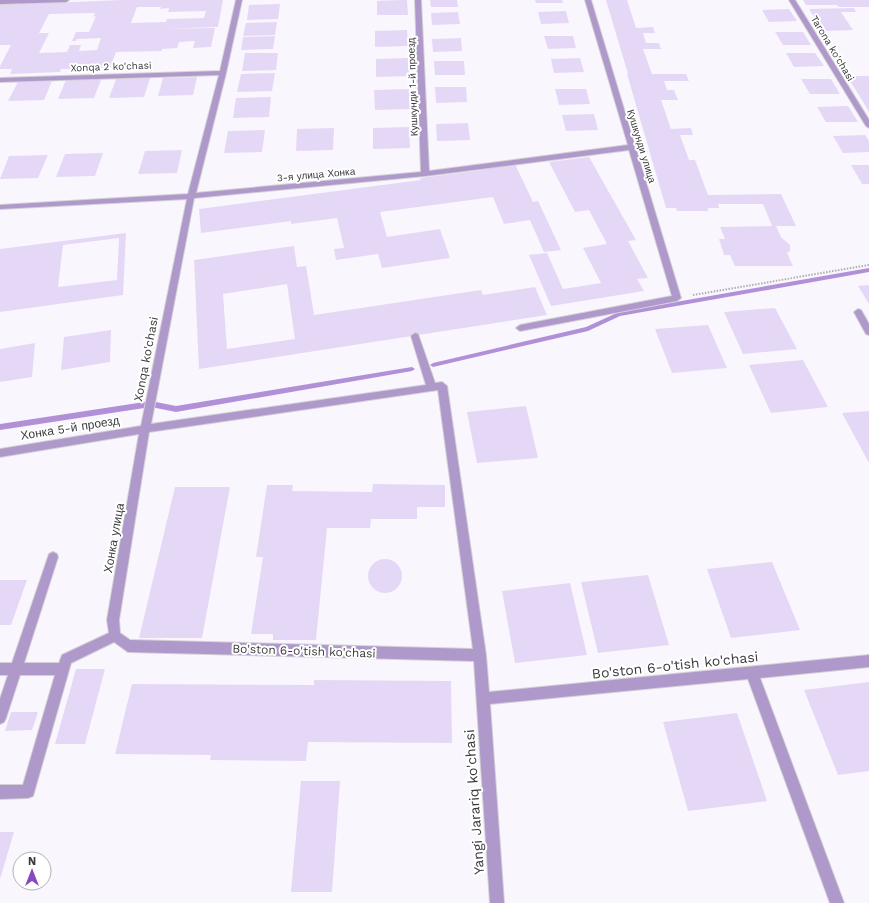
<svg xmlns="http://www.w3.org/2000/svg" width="869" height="903" font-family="'Work Sans',sans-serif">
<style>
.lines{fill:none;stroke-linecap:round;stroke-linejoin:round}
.stream{fill:#b290d8;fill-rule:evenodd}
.building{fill:#e5d8f6;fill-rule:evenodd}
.minor-casing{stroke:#d3d1d6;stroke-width:2}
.path{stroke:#afadb1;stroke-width:2;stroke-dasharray:1.5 1.5;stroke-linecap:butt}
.minor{fill:#af98ca;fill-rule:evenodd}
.labels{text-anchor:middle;stroke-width:4;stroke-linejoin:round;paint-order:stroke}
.far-street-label{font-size:10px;fill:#3b3a3c;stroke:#fff}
.street-label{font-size:12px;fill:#3b3a3c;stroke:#fff}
.near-street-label{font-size:14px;fill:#3b3a3c;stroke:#fff}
</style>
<rect width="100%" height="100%" fill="#f9f7fd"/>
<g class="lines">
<!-- stream -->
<path class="stream" d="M869 268V272L620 316 588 331 433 367 430 365 433 363 586 327 619 312Z
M412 367 415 369 412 371 176 412 151 407 0 430V424L151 401 176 406Z"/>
</g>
<!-- building -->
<path class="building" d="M122 0H223L218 27 164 29 215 28 211 47 193 48 195 41 179 42 177 48 162 49V51L116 52 110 68 61 69 60 72 10 74 12 69H0V66L11 45H0V5ZM137 7H161L160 9 169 8 168 12 206 11 204 18 167 19 166 22 131 23ZM95 13 93 17 96 16 89 32H76L72 41H76L77 39 101 38 97 50 79 51 81 45H70L67 52 39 53 49 33H39L49 14Z
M400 0H407L408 15H377V1Z
M430 0H457L458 7H431Z
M535 0H562L563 3H536Z
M606 0H627L636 28 653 27 655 33H643L646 43H659L661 49H643L652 74H686L689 81H664L667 90H674L678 100H661L671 129 691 128 693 135H680L689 160H695L708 195 781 194 796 226H776L781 237 790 245V251L787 253 793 266H735L730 255H724L719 239H725L720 227 772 226 763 204H718L719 208H708V211H677L676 208H666L627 74H628Z
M803 0H869V7H839L837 5H806Z
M280 4 278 19 247 20 249 5Z
M854 8 856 12H841L853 30 823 31 809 9Z
M789 9 797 21 769 22 762 10Z
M566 11 569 23 541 24 538 12Z
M458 12 460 24 432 25 431 13Z
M277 22 275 35 243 36 246 23Z
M407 30 408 46 375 47V31Z
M775 32H803L811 45H783Z
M275 36 273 49 241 50 243 37Z
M544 36H573L576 48 548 49Z
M461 38 462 51 433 52 432 39Z
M245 53H278L276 70 242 71Z
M786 53H815L824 66 794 67Z
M408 58 409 76 376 77V59Z
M580 58 584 72 554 73 551 59Z
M434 61H464L465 75H435Z
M275 73 272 91 237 92 241 74Z
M847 76H869V112L865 105Z
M197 77 193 95 158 96 163 78Z
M150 78 144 97 109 98 116 79Z
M801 79H831L840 94H810Z
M66 80H101L94 98 58 99Z
M52 81 44 100 8 101 18 82Z
M435 87H466L467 102 436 103Z
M409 89 410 109 375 110 374 90Z
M555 89H586L590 104 559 105Z
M271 97 269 117 233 118 236 98Z
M848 106 858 122H826L817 107Z
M594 114 598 130 566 131 562 115Z
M468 123 470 140 437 141 436 124Z
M409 127 410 148 373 149V128Z
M334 128 333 150 296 151 297 129Z
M265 130 262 152 224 153 228 131Z
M865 135 869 141V152L843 153 833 136Z
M182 150 177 173 138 174 145 151Z
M103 153 95 176 56 177 65 154Z
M48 155 38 178 0 179 9 156Z
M589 157 636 240 628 241 648 278 637 279 644 291 551 306 529 255 547 253 563 289 601 283 583 248 607 244 589 210 575 212 549 162Z
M515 164 533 202 538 201 561 250 544 252 530 220 504 224 493 197 380 212 387 237 440 229 450 258 382 268 378 254 336 260 334 249 344 248 337 218 291 224V221L201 233 199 209 421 180 420 178 482 170 481 168Z
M851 165H869V184H862Z
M126 233 123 295 0 312V249ZM119 238 117 280 58 287 63 245Z
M294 246 297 267 306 266 314 315 481 290 483 295 535 287 547 315 199 369 194 260ZM287 284 295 339 227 349 223 294Z
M869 285V304L858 286Z
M775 308 797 349 743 354 724 312Z
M708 325 727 368 672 373 655 329Z
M111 330 110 362 61 370 64 337Z
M35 343 32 377 0 382V349Z
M803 360 828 407 771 413 749 365Z
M526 406 538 458 477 463 467 412Z
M869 411V463L842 413Z
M373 484 445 485V507H417V519H371L370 528H327L316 640H273V634H251L263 557H256L267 485H293L292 491 372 492Z
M175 487H230L202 638H139Z
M368 576a17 17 0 1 1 34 0a17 17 0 1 1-34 0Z
M772 562 800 630 731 638 707 569Z
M648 575 669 645 598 653 581 582Z
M0 580H27L11 625H0Z
M570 583 587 655 515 663 502 591Z
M76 669H105L85 744H55Z
M314 680 451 681 452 743 308 742 306 761 210 760 211 755 115 754 132 684 314 685Z
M869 682V771L838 775 804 690Z
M11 712H38L32 730 5 731Z
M737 713 767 801 688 811 663 722Z
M301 781H340L332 892H291Z
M0 832H14L0 879Z"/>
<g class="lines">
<!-- minor casing -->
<g class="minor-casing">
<path id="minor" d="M0 0H69L66 2 0 4Z
M236 0H242L226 73 196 193 421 172 415 0H421L429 171 628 145 585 0H591L681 298 677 301 520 331 516 328 520 325 672 296 629 150 425 176 194 198 151 424 426 385 411 336 415 333 418 334 435 383 442 382 447 386 486 655 489 692 869 655V667L760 678 844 903H830L748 679 490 704 504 903H490L474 661 128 652 114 642 71 663 33 796 28 798 0 799V785H23L55 675H20L6 718 4 722 0 724V699L8 675H0V663H12L48 557 49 554 53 552 57 554 58 557 24 663H59L62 655 109 633 107 620 139 434 0 457V449L141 426 187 199 0 209V205L188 194 219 75 0 82V78L220 71ZM438 390 473 649 130 640 120 633 119 620 149 432Z
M789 0H795L869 120V128L866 126Z
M858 309 861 310 869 324V335L866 334 854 312Z"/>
</g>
<!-- path -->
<path class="path" d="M693 295 869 265"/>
<!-- minor -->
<use href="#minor" class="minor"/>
</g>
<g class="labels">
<!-- far-street labels -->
<g class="far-street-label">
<text transform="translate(833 48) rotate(59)" y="4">Tarona ko'chasi</text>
<text transform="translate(111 66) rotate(-2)" y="4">Xonqa 2 ko'chasi</text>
<text transform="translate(412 87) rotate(-92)" y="4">Кушкунди 1-й проезд</text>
<text transform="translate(642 146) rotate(73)" y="4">Кушкунди улица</text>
<text transform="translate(316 174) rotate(-5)" y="4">3-я улица Хонка</text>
</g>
<!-- street labels -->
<g class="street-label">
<text transform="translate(146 359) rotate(-79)" y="4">Xonqa ko'chasi</text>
<text transform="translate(70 428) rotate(-9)" y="4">Хонка 5-й проезд</text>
<text transform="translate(114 538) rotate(-80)" y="4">Хонка улица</text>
<text transform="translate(304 651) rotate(2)" y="4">Bo'ston 6-o'tish ko'chasi</text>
</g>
<!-- near-street labels -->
<g class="near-street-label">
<text transform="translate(675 665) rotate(-6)" y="5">Bo'ston 6-o'tish ko'chasi</text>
<text transform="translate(474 802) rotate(-94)" y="5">Yangi Jarariq ko'chasi</text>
</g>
</g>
<!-- north arrow -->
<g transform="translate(32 871)"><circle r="19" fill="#ffffff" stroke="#b1b0b1"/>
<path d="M0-3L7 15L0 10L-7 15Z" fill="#8749be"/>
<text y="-6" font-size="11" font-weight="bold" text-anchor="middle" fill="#3b3a3c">N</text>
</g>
</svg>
